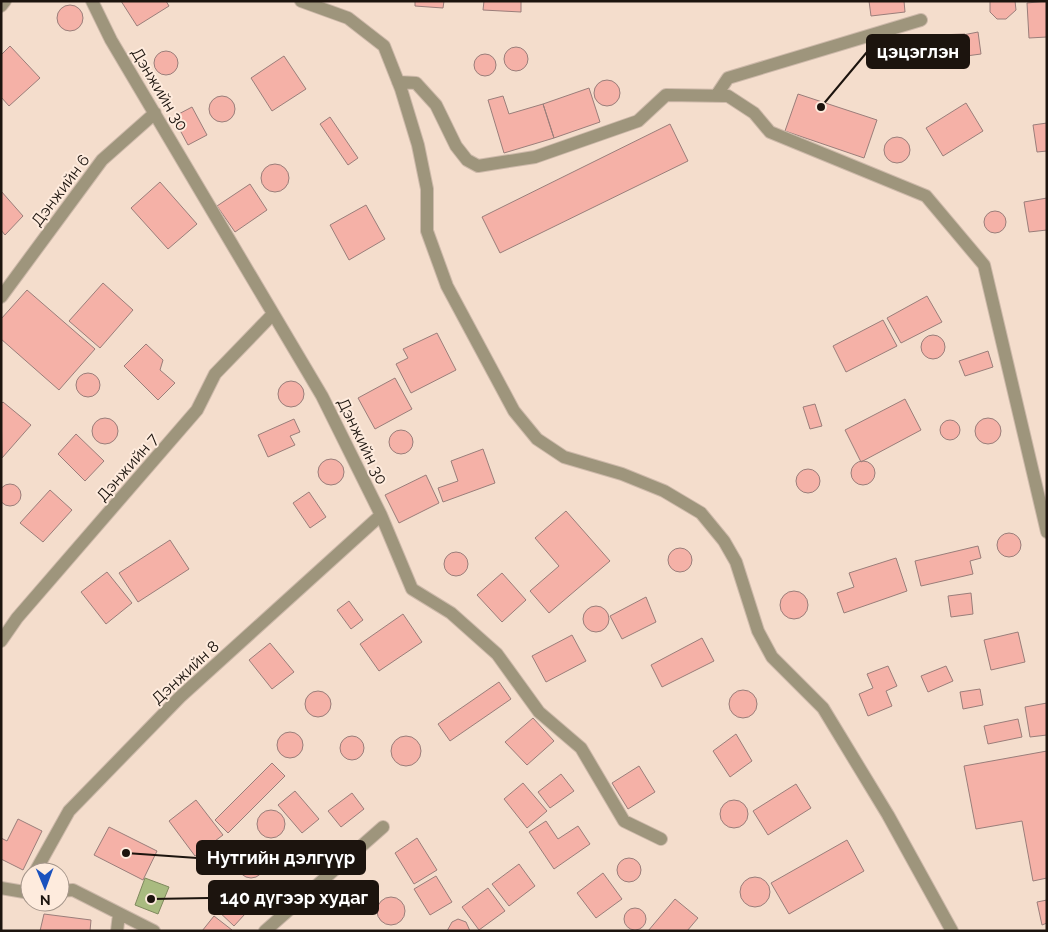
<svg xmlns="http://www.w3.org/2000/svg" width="1048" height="932" font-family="Raleway,sans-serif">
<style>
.water{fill:#a9bb80;stroke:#7f895e}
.building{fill:#f5b1a7;stroke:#9a7e7a}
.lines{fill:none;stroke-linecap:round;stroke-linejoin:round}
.minor-casing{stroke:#cdb9aa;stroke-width:14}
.minor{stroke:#9e957c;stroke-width:12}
.labels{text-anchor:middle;stroke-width:4;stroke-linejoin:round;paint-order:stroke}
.street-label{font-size:16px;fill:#1c140e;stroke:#feebdd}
.leader{fill:none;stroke:#1c140e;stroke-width:2}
.callout-dot{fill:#1c140e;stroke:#feebdd;stroke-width:2}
.callout{fill:#1c140e;stroke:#1c140e;stroke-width:2}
.callout-label{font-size:18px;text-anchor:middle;font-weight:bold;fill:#fff}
</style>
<rect width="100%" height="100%" fill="#f4ddcc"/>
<!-- water -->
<path class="water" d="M145 878 169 887 158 914 135 905Z"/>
<!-- building -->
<path class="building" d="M121 1H166L169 6 137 26Z
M415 1H444L443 8 415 6Z
M484 1H521V12L483 10Z
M869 1H904L905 12 871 16Z
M990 1H1015L1016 10 1006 19H997L990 12Z
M1047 1V37L1029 38 1027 3Z
M57 18a13 13 0 1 1 26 0a13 13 0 1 1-26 0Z
M978 32 981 54 966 56 963 35Z
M965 34V48H937V35Z
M10 46 40 78 9 106 1 97V55Z
M504 59a12 12 0 1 1 24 0a12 12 0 1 1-24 0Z
M154 63a12 12 0 1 1 24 0a12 12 0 1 1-24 0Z
M474 65a11 11 0 1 1 22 0a11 11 0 1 1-22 0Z
M284 56 306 89 272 111 251 78Z
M594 93a13 13 0 1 1 26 0a13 13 0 1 1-26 0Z
M589 88 600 122 554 138 543 104Z
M798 94 877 120 864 158 785 131Z
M503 96 509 114 543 104 554 138 504 153 488 100Z
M209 109a13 13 0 1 1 26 0a13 13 0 1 1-26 0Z
M966 103 983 131 943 156 926 128Z
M192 107 207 135 188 145 173 117Z
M330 117 358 158 348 165 320 124Z
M1047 123V151L1037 152 1033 125Z
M670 124 688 161 500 253 482 217Z
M884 150a13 13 0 1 1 26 0a13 13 0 1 1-26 0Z
M261 178a14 14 0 1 1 28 0a14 14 0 1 1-28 0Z
M160 182 197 224 168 249 131 208Z
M250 184 267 210 235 232 217 206Z
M1 191 23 216 5 235 1 230Z
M1047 198V230L1029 232 1024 202Z
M366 205 385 239 349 260 330 225Z
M984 222a11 11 0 1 1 22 0a11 11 0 1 1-22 0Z
M103 283 133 310 100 348 69 321Z
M27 290 95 349 59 390 1 339V319Z
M927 296 942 322 901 343 887 318Z
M883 320 897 346 846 372 833 346Z
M437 333 456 370 411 393 396 364 408 358 403 349Z
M921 347a12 12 0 1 1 24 0a12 12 0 1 1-24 0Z
M146 344 163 360 160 370 175 383 158 400 124 366Z
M988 351 993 367 965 376 959 361Z
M76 385a12 12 0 1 1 24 0a12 12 0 1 1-24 0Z
M395 378 412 409 375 429 358 398Z
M278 394a13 13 0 1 1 26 0a13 13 0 1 1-26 0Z
M905 399 921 430 861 462 845 430Z
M3 402 31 425 2 458 1 404Z
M815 404 822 426 810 429 803 407Z
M92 431a13 13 0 1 1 26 0a13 13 0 1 1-26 0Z
M975 431a13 13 0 1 1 26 0a13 13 0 1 1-26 0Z
M294 419 300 432 290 436 295 445 268 457 258 435Z
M940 430a10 10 0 1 1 20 0a10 10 0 1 1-20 0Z
M389 442a12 12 0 1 1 24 0a12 12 0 1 1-24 0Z
M76 434 104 461 85 481 58 454Z
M483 449 495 483 443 502 438 488 458 481 451 461Z
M318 472a13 13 0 1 1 26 0a13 13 0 1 1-26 0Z
M851 473a12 12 0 1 1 24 0a12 12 0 1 1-24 0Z
M796 481a12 12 0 1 1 24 0a12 12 0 1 1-24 0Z
M426 475 439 503 399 523 385 495Z
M-1 495a11 11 0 1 1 22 0a11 11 0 1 1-22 0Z
M50 490 72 510 43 542 20 523Z
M309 492 326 517 310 528 293 503Z
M566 511 610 561 549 613 530 591 559 566 535 538Z
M997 545a12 12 0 1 1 24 0a12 12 0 1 1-24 0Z
M170 540 189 569 138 602 119 573Z
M978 546 981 558 970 561 973 574 921 586 915 561Z
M668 560a12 12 0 1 1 24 0a12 12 0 1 1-24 0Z
M444 564a12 12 0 1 1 24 0a12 12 0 1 1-24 0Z
M896 558 907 591 844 613 837 593 854 587 849 573Z
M107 572 132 603 106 624 81 592Z
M502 573 526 600 502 622 477 595Z
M780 605a14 14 0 1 1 28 0a14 14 0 1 1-28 0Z
M971 593 973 614 951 617 948 596Z
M646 597 656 622 622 639 610 616Z
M349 601 363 620 351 629 337 610Z
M583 619a13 13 0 1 1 26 0a13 13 0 1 1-26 0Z
M403 614 422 642 379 671 360 644Z
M1018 632 1025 662 991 670 984 640Z
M572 635 586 661 546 682 532 656Z
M702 638 714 661 662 687 651 665Z
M270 643 294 672 272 689 249 660Z
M888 666 897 686 886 691 892 706 868 716 859 694 873 688 867 674Z
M946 666 953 681 928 692 921 676Z
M499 682 511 699 450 741 438 724Z
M980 689 983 705 963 709 960 692Z
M729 704a14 14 0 1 1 28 0a14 14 0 1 1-28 0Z
M305 704a13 13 0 1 1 26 0a13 13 0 1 1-26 0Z
M1047 703V735L1030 737 1025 707Z
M533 718 554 741 527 765 505 742Z
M1018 719 1022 737 988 744 984 726Z
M277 745a13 13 0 1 1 26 0a13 13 0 1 1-26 0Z
M736 734 752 761 730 777 713 751Z
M340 748a12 12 0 1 1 24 0a12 12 0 1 1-24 0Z
M391 751a15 15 0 1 1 30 0a15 15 0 1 1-30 0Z
M1047 751V878L1033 881 1022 821 976 829 964 766Z
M272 763 285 776 228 833 215 820Z
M639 766 655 792 628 809 612 783Z
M561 774 574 791 550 808 538 792Z
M523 783 547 811 527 828 504 799Z
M796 784 811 808 768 835 753 811Z
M295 791 319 819 302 833 278 805Z
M352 793 364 809 341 827 328 811Z
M720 814a14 14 0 1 1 28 0a14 14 0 1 1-28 0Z
M196 800 223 835 195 856 169 821Z
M257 824a14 14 0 1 1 28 0a14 14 0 1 1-28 0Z
M18 819 42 831 23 870 1 859V838L7 841Z
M546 821 558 839 578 826 590 844 554 869 529 832Z
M109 827 157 851 143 880 94 855Z
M417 838 437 870 414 884 395 853Z
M847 840 864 871 789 914 771 883Z
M238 865a13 13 0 1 1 26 0a13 13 0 1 1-26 0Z
M617 870a12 12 0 1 1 24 0a12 12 0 1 1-24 0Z
M519 864 535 886 509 906 492 884Z
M603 873 622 899 596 918 577 893Z
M436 876 452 902 430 915 414 889Z
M740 892a15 15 0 1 1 30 0a15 15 0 1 1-30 0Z
M238 886 256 902 234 926 216 909Z
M488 888 505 911 479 930 462 907Z
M377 911a14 14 0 1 1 28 0a14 14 0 1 1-28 0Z
M675 899 698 918 687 931H648Z
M1047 900V923L1042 925 1037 902Z
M624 919a11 11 0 1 1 22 0a11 11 0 1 1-22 0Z
M44 914 91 920 90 931H40Z
M214 916 232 930V931H202Z
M458 919 466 922 470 931H447L452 922Z"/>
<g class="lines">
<!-- minor casing -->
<g class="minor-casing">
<path id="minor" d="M92 1 111 40 322 396 381 515 412 589 451 613 497 654 539 712 581 748 624 821 661 839
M301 1 348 18 384 46 401 89 418 145 427 189V231L447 286 514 411 537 439 564 457 622 474 664 491 701 513 724 541 736 562 758 631 772 657 823 708 888 815 952 931
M1 6 5 1
M398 82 416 83 436 105 456 146 467 160 478 166 535 157 638 121 666 95 728 96 754 113 770 132 926 196 984 265 1047 532
M716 96 728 78 921 20
M1 297 102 160 155 113
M1 641 17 618 197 410 215 374 273 314
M35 872 69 811 180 697 381 515
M1 888 30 893
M60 891 73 890 154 931
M117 931 119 914
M265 931 383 827"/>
</g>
<!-- minor -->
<use href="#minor" class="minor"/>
</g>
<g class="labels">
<!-- street labels -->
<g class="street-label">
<text transform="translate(160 89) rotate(59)" y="6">Дэнжийн 30</text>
<text transform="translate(60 190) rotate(-53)" y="6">Дэнжийн 6</text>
<text transform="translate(363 441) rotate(64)" y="6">Дэнжийн 30</text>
<text transform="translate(127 467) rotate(-49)" y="6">Дэнжийн 7</text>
<text transform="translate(185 672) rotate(-43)" y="6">Дэнжийн 8</text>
</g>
</g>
<!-- callouts -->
<path class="leader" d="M821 107L867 52M126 853L197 858M151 899L209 898"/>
<g class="callout-dot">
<circle cx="821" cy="107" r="5"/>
<circle cx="126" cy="853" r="5"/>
<circle cx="151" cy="899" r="5"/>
</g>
<g class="callout">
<rect x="867" y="35" width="102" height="33" rx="5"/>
<rect x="197" y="841" width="168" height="33" rx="5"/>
<rect x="209" y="881" width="169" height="33" rx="5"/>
</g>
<g class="callout-label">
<text x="918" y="58">цэцэглэн</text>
<text x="281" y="864">Нутгийн дэлгүүр</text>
<text x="294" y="904">140 дүгээр худаг</text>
</g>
<!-- border -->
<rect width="1048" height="932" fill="none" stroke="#1c140e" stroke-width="5"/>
<!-- north arrow -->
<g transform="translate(45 887) rotate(179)"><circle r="24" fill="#feebdd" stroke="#a4958a"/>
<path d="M0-4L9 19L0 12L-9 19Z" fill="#1b52be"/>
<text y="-8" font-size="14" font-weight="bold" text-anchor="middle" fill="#1c140e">N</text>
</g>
</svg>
